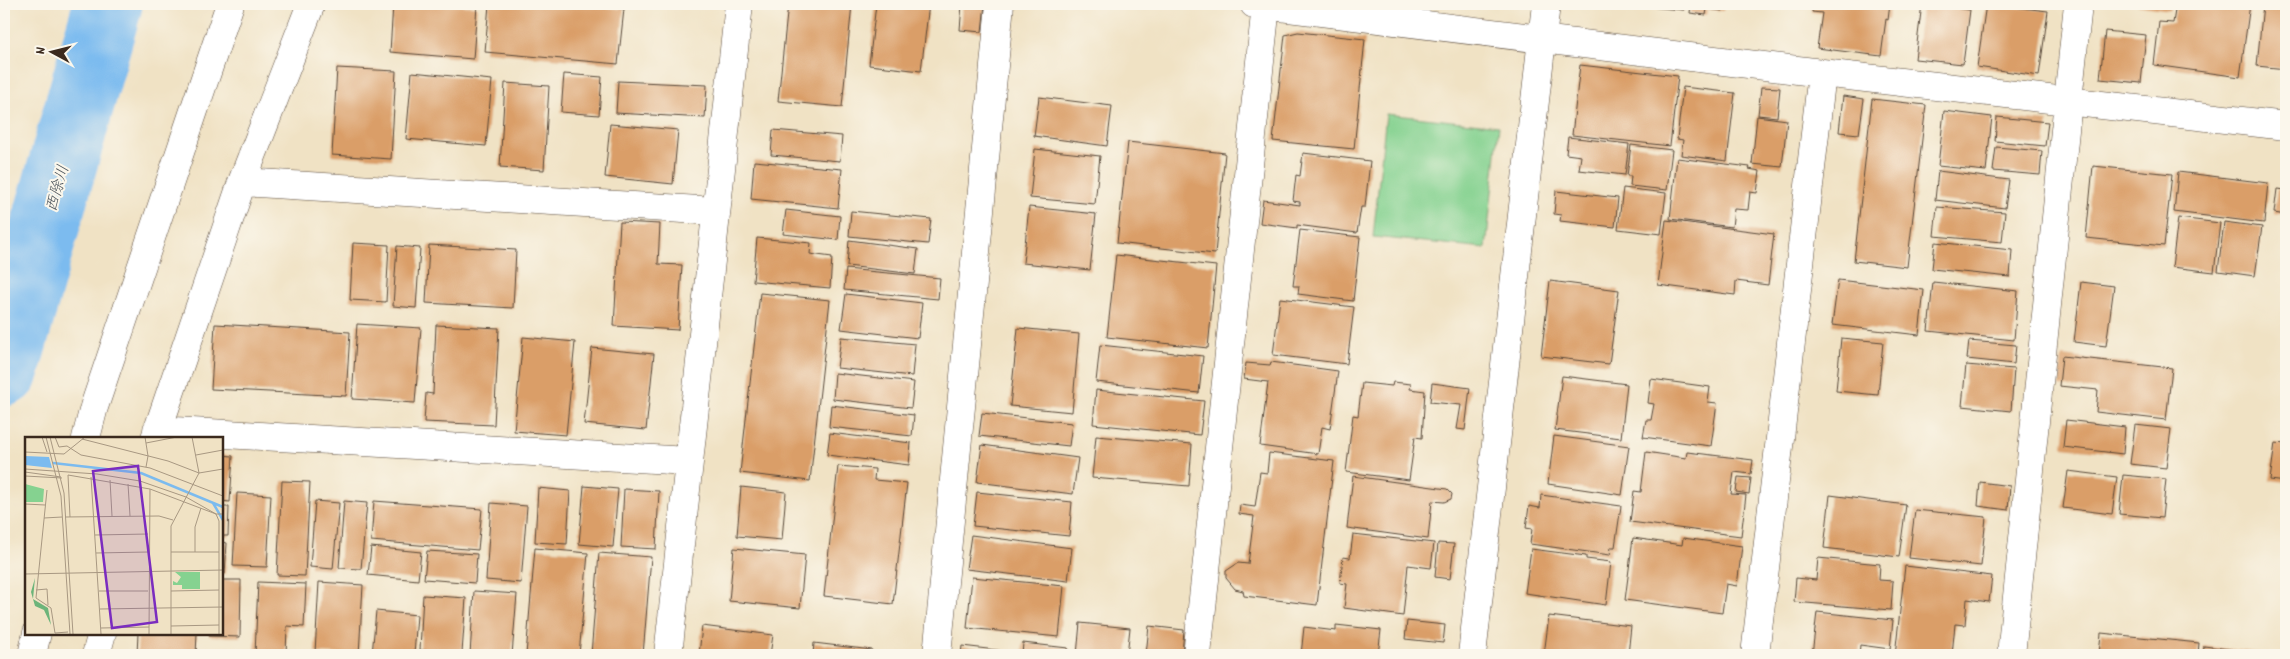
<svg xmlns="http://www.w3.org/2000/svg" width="2290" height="659" font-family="Dekko,'Klee One',sans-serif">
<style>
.green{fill:#85d290;stroke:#607e57}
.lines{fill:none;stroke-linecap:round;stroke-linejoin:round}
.river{stroke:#7bbbef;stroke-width:69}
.building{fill:#da9e67}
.street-casing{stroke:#564637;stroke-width:29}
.secondary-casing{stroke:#564637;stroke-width:29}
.street{stroke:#fff;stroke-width:28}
.secondary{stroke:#fff;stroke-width:28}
.labels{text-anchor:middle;stroke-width:4;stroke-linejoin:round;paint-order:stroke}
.water-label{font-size:16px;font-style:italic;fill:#4e565d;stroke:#fbf7ec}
.inset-river{fill:none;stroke:#7bbbef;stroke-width:2.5}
.inset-road{fill:none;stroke:#a89882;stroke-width:1}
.view{fill:#7b2cbf;fill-opacity:0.15;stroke:#7b2cbf;stroke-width:2.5}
.inset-edge{fill:none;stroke:#3b2a1e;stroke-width:2.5}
</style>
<rect width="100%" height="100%" fill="#fbf7ec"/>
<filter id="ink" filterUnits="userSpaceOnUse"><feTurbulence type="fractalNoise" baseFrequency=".02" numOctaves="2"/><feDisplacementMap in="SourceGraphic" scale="10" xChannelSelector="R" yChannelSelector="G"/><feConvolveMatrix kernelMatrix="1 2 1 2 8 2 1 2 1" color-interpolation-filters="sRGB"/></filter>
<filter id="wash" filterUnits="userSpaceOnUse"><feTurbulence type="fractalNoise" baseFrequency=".0096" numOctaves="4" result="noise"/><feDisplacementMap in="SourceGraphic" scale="20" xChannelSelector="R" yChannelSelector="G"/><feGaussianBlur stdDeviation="1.12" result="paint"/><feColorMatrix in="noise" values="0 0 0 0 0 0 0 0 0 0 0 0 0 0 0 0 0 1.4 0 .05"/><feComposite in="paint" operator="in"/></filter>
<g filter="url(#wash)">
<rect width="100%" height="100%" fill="#f0e2c4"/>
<!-- green -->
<path class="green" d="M1386 114 1499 126 1486 248 1373 237Z"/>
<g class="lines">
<!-- river -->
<path class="river" d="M4 372 108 4"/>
</g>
<g id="blocks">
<!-- building -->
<path class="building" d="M393 4 477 6 473 59 390 52Z
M489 4H569L624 9 618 64 485 52Z
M788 4H852L842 107 778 101Z
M876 4H929L921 71 869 65Z
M962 4H985L982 32 960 30Z
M1648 4H1684V10L1648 7Z
M1691 4H1724L1723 11 1707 9 1706 15 1690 13Z
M1774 4H1805L1804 9Z
M1813 4H1890L1888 20 1886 19 1881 56 1817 48 1822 13 1812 12Z
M1922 4 1970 10 1963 64 1915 59Z
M1986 4 2048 11 2039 76 1977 67Z
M2130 4H2170V10Z
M2176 4H2250L2240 77 2154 65 2159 22 2173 23Z
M2263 4H2286V69L2257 66Z
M2105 31 2146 35 2141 83 2100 79Z
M1298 32 1365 39 1354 149 1273 141 1285 35Z
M1580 65 1678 76 1670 146 1572 135Z
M337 68 396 71 391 159 332 155Z
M412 72 492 80 486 146 406 139Z
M564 74 602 77 599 115 561 112Z
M618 81 707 85 705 118 616 113Z
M505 83 549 86 544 170 500 167Z
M1683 87 1735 93 1727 161 1681 155 1683 140 1677 139Z
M1761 87 1780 88 1777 117 1758 115Z
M1843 96 1864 99 1859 134 1839 132Z
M1039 97 1112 106 1107 146 1034 136Z
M1872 99 1926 105 1907 267 1854 261Z
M1944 111 1992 117 1986 171 1938 166Z
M1757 116 1787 120 1782 167 1752 164Z
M1997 117 2048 122 2045 146 1995 141Z
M610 124 678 130 673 184 605 177Z
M773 130 842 136 840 161 771 155Z
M1568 137 1629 144 1625 175 1579 170 1581 156 1566 154Z
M1128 142 1225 153 1215 254 1117 243Z
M1631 145 1672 150 1667 190 1630 186 1631 176H1627Z
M1996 147 2042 151 2040 175 1993 171Z
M1035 149 1100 156 1095 204 1030 198Z
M1303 153 1370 161 1365 207H1361L1357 233 1297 225V228L1260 223 1263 200 1300 205V202L1293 201 1296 175 1300 176Z
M1677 158 1750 167 1749 169 1760 171 1757 193 1750 192 1748 210 1734 209 1732 227 1670 219Z
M754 161 842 169 838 208 751 199Z
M2093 166 2172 174 2164 246 2086 238Z
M1938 171 2009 180 2005 208 1935 200Z
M2178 172 2268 183 2264 223 2174 212Z
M1623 188 1666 193 1661 234 1618 229Z
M2277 189 2286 190V215L2274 213Z
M1556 191 1618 198 1615 227 1560 221 1561 215 1554 214Z
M1029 207 1096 214 1090 270 1023 263Z
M1937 207 2005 212 2002 242 1934 236Z
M786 210 840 216 838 240 783 234Z
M851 211 931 219 928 244 849 236Z
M2178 218 2220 223 2214 272 2172 267Z
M1666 220 1774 234 1768 285 1736 281 1735 295 1658 285Z
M620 222 660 224 658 264 682 265 678 330 614 326Z
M2224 222 2262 227 2255 276 2218 271Z
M1300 230 1360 237 1353 301 1298 294 1299 286H1293Z
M757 238 811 243 810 254 832 257 830 288 753 281Z
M849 240 918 249 915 274 847 266Z
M1935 242 2012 250 2010 277 1932 269Z
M353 243 389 245 386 302 350 300Z
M429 245 516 250 513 308 426 303Z
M397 246 420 248 416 308 393 306Z
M1116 255 1216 266 1208 348 1107 337Z
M846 269 940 278 938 299 844 290Z
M1838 280 1924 290 1919 335 1832 325Z
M1550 281 1619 290 1609 364 1541 356Z
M1933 282 2018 291 2014 340 1928 331Z
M2081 282 2114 286 2106 346 2074 342Z
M760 293 830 300 810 481 740 473Z
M846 294 922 303 918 338 841 329Z
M1280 298 1354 307 1347 364 1273 355Z
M215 324 350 332 346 396 211 389Z
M357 324 421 328 415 403 352 399Z
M436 325 499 328 494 425 424 422 426 393 433 394Z
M1018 328 1079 334 1072 412 1010 406Z
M523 337 575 342 566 435 514 431Z
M841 337 915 344 912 376 837 368Z
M1841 338 1883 342 1878 395 1836 391Z
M1969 341 2016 345 2014 364 1967 359Z
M1100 345 1203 356 1199 393 1096 382Z
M592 348 654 354 646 430 584 424Z
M2062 356 2172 368 2166 420 2096 412 2098 390 2059 386Z
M1271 362 1338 371 1330 429 1322 427 1318 454 1260 446 1268 382 1244 379 1246 363 1270 365Z
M1966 365 2014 369 2011 411 1962 406Z
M835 373 914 382 911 408 833 399Z
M1562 376 1627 384 1621 438 1555 430Z
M1651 379 1710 387 1708 402 1717 403 1711 446 1643 437 1646 420H1651L1654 404 1648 403Z
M1393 382 1411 384 1410 389 1425 391 1422 438 1415 437 1409 480 1346 472 1353 415 1358 416 1362 383 1392 386Z
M1432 383 1470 388 1465 430 1457 429 1461 405 1430 402Z
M1096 390 1204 401 1200 435 1093 424Z
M831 405 914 415 912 436 829 427Z
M982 413 1072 423 1069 446 979 436Z
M2066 420 2125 427 2123 454 2063 447Z
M2135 425 2171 429 2166 468 2130 464Z
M830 433 911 443 909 465 827 455Z
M1096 436 1192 444 1189 486 1092 478Z
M1554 436 1629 446 1622 495 1548 484Z
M2275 443 2286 444V482L2270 480Z
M982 445 1078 458 1073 494 977 482Z
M1646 452 1686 458 1687 452 1753 460 1751 474 1734 472 1731 494 1746 495 1741 536 1630 522 1634 491 1641 492Z
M1269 453 1334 461 1317 605 1244 596 1243 591 1235 589 1226 578V571L1238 563 1248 564 1254 516 1239 514 1240 505 1255 507 1260 472 1267 473Z
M221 455 233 456 230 502 221 501Z
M838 466 875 469 874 480 907 483 893 604 824 596Z
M2068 471 2117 477 2112 514 2063 508Z
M2123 475 2166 479 2162 518 2119 514Z
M1353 476 1447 489 1452 494 1451 499 1444 502 1432 501 1428 539 1347 528Z
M1738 477 1751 478 1749 494 1736 492Z
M282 481 310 482 305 576 277 575Z
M1980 482 2010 486 2008 510 1978 506Z
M584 486 618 489 613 547 579 544Z
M741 487 786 492 782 540 737 536Z
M538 488 570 491 567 544 535 542Z
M624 489 659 491 656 549 621 547Z
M977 492 1072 502 1069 536 973 526Z
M237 493 271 495 267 567 233 566Z
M1541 495 1621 506 1615 547H1611L1610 555 1530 544 1532 529 1526 528 1529 506 1540 508Z
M1830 495 1906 505 1899 557 1824 548Z
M315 501 339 503 333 569 310 567Z
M344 501 367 503 361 569 339 568Z
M374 501 482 509 478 550 371 541Z
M491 503 527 506 521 583 486 580Z
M221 507H229L228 536H221Z
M1915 510 1986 517 1981 566 1909 558Z
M1353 534 1434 543 1431 568 1408 565 1403 616 1344 608 1347 584 1340 583 1343 557 1350 558Z
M971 535 1072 548 1068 581 966 569Z
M1633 538 1682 545 1683 538 1742 546 1737 586 1726 584 1722 613 1625 600Z
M221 542 227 543 225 574H221Z
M1438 543 1454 544 1450 579 1435 577Z
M371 547 421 552 418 580 368 575Z
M535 548 588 553 579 655H526Z
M734 548 805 555 800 608 729 601Z
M1531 549 1586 556V559L1611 562 1606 605 1525 593Z
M427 551 477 554 475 583 424 579Z
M599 553 651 557 643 655H591Z
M1818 558 1880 564 1879 580 1893 581 1891 610 1794 602 1796 578 1816 580Z
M1905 566 1992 576 1989 602 1967 599 1965 625 1955 624 1952 655H1895Z
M972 577 1064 586 1059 637 967 628Z
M221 580H241L240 637 209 636V633H221Z
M258 582 306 584 304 627 287 626 286 655H255Z
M319 582 363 585 359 655 315 653Z
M474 591 517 594 512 655H470Z
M423 595 466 598 462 653 420 650Z
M376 611 417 615 414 655H372Z
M1817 612 1893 620 1890 649 1860 645 1859 655H1812Z
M1549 616 1631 626 1628 655H1544Z
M1407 621 1445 625 1443 643 1405 639Z
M1080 623 1130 628 1127 655H1077Z
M1336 625 1381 630 1378 655H1301L1304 627 1336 631Z
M702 626 773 635 770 655H699Z
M1149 626 1184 630 1182 655H1146Z
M138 633H197L196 655H137Z
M2101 633 2199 643 2198 655H2099Z
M814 643 872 650 871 655H813Z
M1023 643 1068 648V655H1022Z
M962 646 1013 652 1012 655H961Z
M2204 646 2269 654V655H2203Z"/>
</g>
</g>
<g filter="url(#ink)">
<use href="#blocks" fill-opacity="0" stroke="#564637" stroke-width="1"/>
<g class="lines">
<!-- street casing -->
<g class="street-casing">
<path id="street" d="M1254 4 1822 73 2286 126
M242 182 716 211
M157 430 688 461
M155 438 242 182 311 4
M96 655 102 633
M668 655 739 4
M937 655 1000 4
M1197 655 1266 5
M1755 655 1822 73
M2011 655 2078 4"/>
</g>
<!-- secondary casing -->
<g class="secondary-casing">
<path id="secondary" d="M86 438 94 407 230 4
M32 655 37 633
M1472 655 1546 4"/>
</g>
<!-- street -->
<use href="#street" class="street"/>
<!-- secondary -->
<use href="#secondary" class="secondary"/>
</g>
</g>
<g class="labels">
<!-- water labels -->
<g class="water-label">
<text transform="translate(56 188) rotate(-74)" y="6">西除川</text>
</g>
</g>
<!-- overview -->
<g transform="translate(25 437)">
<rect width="198" height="198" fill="#f0e2c4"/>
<path d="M0 47 19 52 18 65H0ZM150 135H175V152H157V148H148V144L152 146 156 140Z" fill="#85d290"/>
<path d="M10 141 8 162 23 171 26 188 19 173 10 169 6 155Z" fill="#6cb47a"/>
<path d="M0 19 24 20 27 31 0 28Z" fill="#7bbbef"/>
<path class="inset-river" d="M28 26 116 36 198 70M188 66 198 83"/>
<path class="inset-road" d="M17 0 22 15M21 0 36 59 45 197M25 0 39 56 48 197M30 0 34 10 42 9 56 18 125 31 198 59M120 0 123 19 121 30M57 2 143 24 174 36 198 32M121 6 152 0M0 15 39 17 60 0M171 18 198 13M0 32 72 37 115 44 161 60 191 77 194 84V197M0 35 36 40M0 39 37 41M66 40 76 197M85 43 87 79M103 47 105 79M22 53 11 161 26 171 30 196 43 195M0 67 20 68M40 80 134 79 148 83M45 80 43 38 125 52 191 77H198M19 81 37 80M70 98 123 97M146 115H194M170 115V90L176 71M71 116 123 115M0 137 198 133M11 153 22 152 23 168M74 154H123M146 154 194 153M75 172 198 170M146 189 194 188M76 191 124 190M124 197 125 52M146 197V89L174 36 167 0"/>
<path class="view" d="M113 29 132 185 87 191 68 34Z"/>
<rect width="198" height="198" class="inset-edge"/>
</g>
<!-- margin -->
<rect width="2290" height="659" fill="none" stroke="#fbf7ec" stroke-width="20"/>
<!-- north arrow -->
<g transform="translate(52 52) rotate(277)" stroke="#fbf7ec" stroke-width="4" paint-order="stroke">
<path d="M0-4L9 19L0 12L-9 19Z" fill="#3b2a1e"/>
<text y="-8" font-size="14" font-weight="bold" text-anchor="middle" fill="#3b2a1e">N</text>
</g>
</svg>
